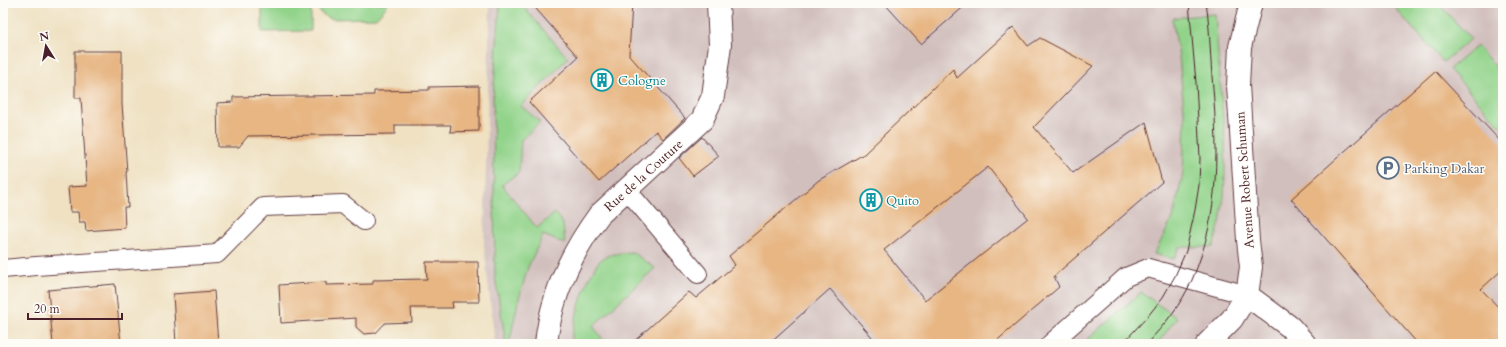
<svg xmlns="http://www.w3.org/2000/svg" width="1506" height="347" font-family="Cardo,serif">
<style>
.industrial{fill:#d1bfbd}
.green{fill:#92d38a;stroke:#6e795a}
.building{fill:#e7b683;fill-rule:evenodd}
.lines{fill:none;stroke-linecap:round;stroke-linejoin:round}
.lane-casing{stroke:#633c42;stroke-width:20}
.street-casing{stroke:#633c42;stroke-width:24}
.lane{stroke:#fff;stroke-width:18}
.street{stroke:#fff;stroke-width:22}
.tram{stroke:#4a1f2b;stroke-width:1}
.labels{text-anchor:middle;stroke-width:3;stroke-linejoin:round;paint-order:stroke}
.culture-label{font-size:13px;fill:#0d838f;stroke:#fdfcf7;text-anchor:start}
.service-label{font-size:13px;fill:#4e5e75;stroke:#fdfcf7;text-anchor:start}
.street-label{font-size:13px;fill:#4a1f2b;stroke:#fdfcf7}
</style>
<rect width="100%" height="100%" fill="#fdfcf7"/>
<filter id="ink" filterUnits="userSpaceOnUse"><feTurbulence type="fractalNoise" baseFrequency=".025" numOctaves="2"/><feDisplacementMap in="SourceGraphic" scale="8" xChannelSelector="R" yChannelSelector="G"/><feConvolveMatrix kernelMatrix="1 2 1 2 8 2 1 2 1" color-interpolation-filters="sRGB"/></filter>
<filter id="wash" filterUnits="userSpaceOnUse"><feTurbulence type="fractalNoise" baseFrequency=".012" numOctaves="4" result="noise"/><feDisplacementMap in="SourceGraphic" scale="16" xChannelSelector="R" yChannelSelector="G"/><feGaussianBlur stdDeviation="0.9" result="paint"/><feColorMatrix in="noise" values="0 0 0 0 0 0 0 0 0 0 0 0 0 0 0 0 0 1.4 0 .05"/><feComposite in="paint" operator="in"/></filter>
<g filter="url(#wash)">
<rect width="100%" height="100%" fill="#efe1c2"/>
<!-- industrial -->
<path class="industrial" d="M490 3H1503V344H495L484 245Z"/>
<!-- green -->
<path class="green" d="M262 3H311V31L262 32Z
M318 3H387V6L376 18 333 19 326 17 319 11Z
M500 3H520L568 58 521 106 540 122 521 140 519 172 502 185 537 228 555 213 563 224 565 244 543 235 528 267 518 302 509 344H506L495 277 493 98Z
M1402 3H1438L1471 39 1443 62 1396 9Z
M1215 14 1225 143V175L1224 196 1220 223 1213 247H1179L1174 259 1154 254 1173 218 1183 173 1185 122 1179 56 1172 18Z
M1477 46 1503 75V129L1449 69Z
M632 252 655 268 593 326 606 344H570C574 324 587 263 607 256 615 253 624 253 632 252Z
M1141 292 1177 318 1157 344H1089L1087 340Z"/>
<g id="blocks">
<!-- building -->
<path class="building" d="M531 3H632L629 55 685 118 663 139 656 131 599 182 529 102 578 57Z
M884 3H968L921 44Z
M1013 27 1028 46 1040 38 1093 66 1034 127 1073 173 1146 122 1162 182 1054 276 1059 287 993 344H878L830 289 768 344H631L689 292 696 298 735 265 729 256 819 180 864 154 953 69 957 78ZM988 167 1028 218 925 300 884 250Z
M75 51H122V104L127 172H126L128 207H124L125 228 86 231 85 222H79L78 212H70L68 187 87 186 81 98H75Z
M1435 71 1503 144V269L1481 289 1503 312V344H1418L1291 199Z
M479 86V131L450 132 451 125H395V134L248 136 239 147H218L217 103 233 102V97L374 95V91L429 90V87Z
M702 137 719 156 693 176 679 158Z
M426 262H478L479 302H452L453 308H411L412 322 385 323 376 333 364 334 356 327V318L281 323 279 285 326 282V285L373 284V280L427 279Z
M115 284 121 344H53L48 290Z
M214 291 218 343 176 344 173 294Z"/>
</g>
</g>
<g filter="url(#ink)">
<use href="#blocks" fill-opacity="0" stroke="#633c42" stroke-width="1"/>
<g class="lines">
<!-- lane casing -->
<g class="lane-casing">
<path id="lane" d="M627 190 698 274
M3 269 36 266 217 254 263 207 343 204 364 221
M1050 344 1126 277 1148 268 1247 295"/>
</g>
<!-- street casing -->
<g class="street-casing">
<path id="street" d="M1247 295 1290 327 1305 344
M546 344C551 296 571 253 599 215L702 120 713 96 720 45 718 3
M1207 344 1232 319 1247 295 1251 267 1248 240 1238 85 1240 47 1251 3"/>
</g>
<!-- lane -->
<use href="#lane" class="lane"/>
<!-- street -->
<use href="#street" class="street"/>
<!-- tram -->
<path class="tram" d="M1122 344 1148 316 1163 297 1175 276 1186 251 1195 210 1199 185 1200 158 1196 83 1189 3
M1146 344C1164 326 1182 303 1192 280 1221 214 1218 145 1212 76 1210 52 1210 27 1206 3"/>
</g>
</g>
<!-- icons -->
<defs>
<g id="building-ring" transform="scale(1.15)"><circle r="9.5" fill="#fdfcf7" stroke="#0f9aa8" stroke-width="1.5"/><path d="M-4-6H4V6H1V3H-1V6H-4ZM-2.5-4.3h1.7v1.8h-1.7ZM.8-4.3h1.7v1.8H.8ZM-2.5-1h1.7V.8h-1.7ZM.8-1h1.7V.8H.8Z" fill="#0f9aa8"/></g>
<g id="parking-ring" transform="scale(1.15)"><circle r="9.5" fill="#fdfcf7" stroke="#5c6f8a" stroke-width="1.5"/><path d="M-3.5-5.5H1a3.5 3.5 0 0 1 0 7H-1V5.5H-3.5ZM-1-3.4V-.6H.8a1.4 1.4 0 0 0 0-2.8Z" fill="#5c6f8a"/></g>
</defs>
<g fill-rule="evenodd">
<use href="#building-ring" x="602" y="80"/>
<use href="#parking-ring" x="1388" y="168"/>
<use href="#building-ring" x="871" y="200"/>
</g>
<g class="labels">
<!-- culture labels -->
<g class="culture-label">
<text x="618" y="85">Cologne</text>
<text x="886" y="205">Quito</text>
</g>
<!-- service labels -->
<g class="service-label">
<text x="1404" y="173">Parking Dakar</text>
</g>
<!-- street labels -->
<g class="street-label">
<text transform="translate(643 175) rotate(-42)" y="5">Rue de la Couture</text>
<text transform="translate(1244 180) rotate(-94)" y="5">Avenue Robert Schuman</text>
</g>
</g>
<!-- margin -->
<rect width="1506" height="347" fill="none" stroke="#fdfcf7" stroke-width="16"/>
<!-- north arrow -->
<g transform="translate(46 46) rotate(349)" stroke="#fdfcf7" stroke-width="3" paint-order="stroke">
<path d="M0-3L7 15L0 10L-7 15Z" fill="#4a1f2b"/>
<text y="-6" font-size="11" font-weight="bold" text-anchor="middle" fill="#4a1f2b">N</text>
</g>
<!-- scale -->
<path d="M28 313v6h94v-6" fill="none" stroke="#4a1f2b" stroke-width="2"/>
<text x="34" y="313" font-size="12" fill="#4a1f2b" stroke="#fdfcf7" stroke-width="3" paint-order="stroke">20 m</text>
</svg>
